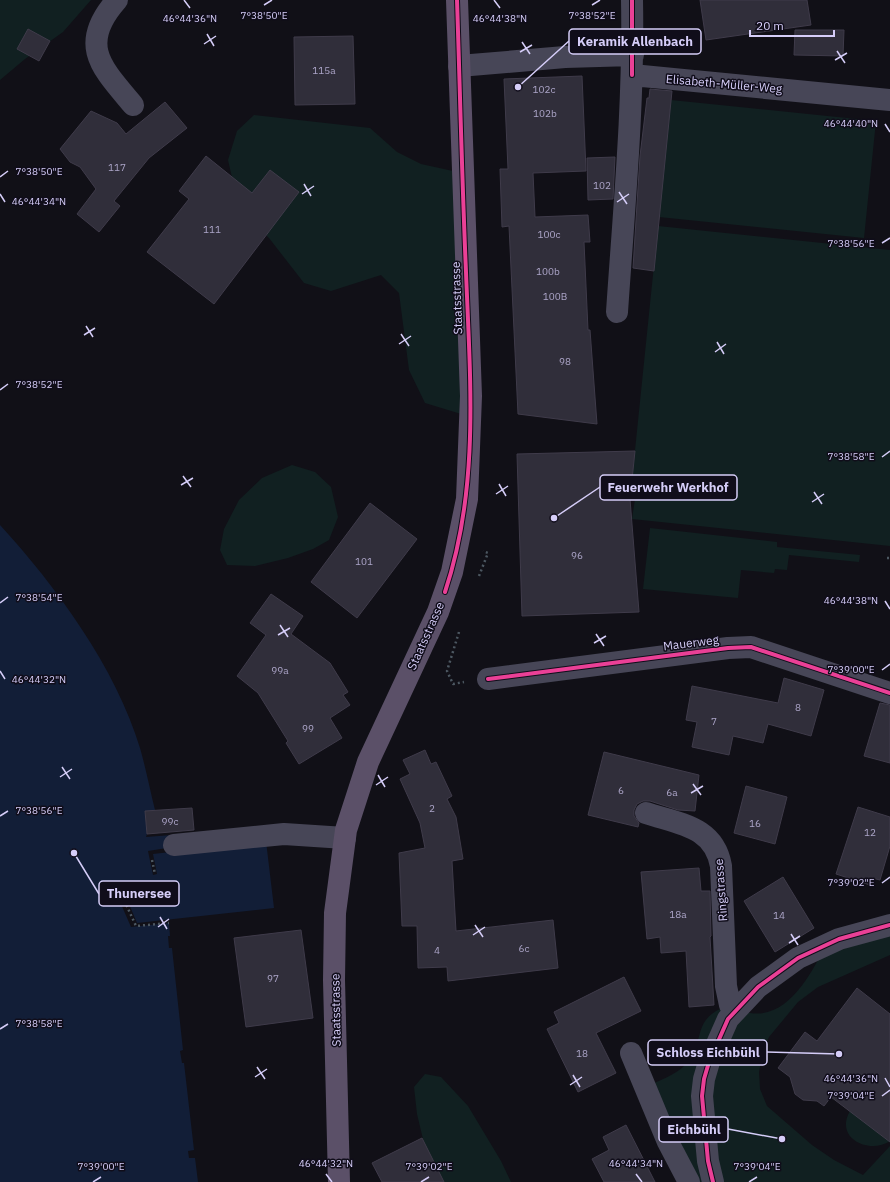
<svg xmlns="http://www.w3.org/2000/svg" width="890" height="1182" font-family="'IBM Plex Sans',sans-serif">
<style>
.green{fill:#112021}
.water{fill:#121e37}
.building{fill:#302e3a;stroke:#3f3b4a}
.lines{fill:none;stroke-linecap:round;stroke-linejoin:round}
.path{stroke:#4c5761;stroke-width:2.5;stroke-dasharray:2 3;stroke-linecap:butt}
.minor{stroke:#474657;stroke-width:22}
.major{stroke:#5b5068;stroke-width:22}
.cycleway-casing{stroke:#100d1a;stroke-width:6}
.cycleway{stroke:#ea4096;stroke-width:4}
.ticks{fill:none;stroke:#d5cdf8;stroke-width:1.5}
.labels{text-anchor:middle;stroke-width:3;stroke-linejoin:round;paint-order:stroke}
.number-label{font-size:10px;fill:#aca5c8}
.street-label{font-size:12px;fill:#d5cdf8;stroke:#100d1a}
.ticks-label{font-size:10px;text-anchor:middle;fill:#d5cdf8;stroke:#100d1a;stroke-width:3;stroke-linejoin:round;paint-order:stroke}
.leader{fill:none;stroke:#d5cdf8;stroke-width:1.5}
.callout-dot{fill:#d5cdf8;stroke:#100d1a;stroke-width:1.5}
.callout{fill:#100d1a;stroke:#d5cdf8;stroke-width:1.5}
.callout-label{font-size:13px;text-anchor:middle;font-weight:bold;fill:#d5cdf8}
</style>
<rect width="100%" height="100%" fill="#111017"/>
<!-- green -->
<path class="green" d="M0 0H91L63 32 25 59 0 80Z
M671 100 876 121 864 238 659 217Z
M254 115 370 128 397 152 421 164 462 173 471 417 425 403 409 370 399 293 381 275 331 291 304 283 269 238 239 208 228 160 237 131Z
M658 226 890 250V546L632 519 635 499H630Z
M292 465 315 472 331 487 338 517 329 540 313 549 288 558 255 566 227 565 220 550 224 529 239 500 262 478Z
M650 528 777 542V547L860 555 859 562 789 555 787 570 775 569 774 573 741 570 738 598 643 589Z
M890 925V955L818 987 798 1002 769 1037 764 1047 759 1072 760 1089 767 1106 812 1145 834 1160 863 1175 890 1146V1182H689L645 1087C658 1081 676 1075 686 1064 707 1039 690 1018 730 1005 736 1011 741 1011 750 1013 789 1019 812 972 827 943Z
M425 1074 441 1077 468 1106 501 1161 511 1182H439L427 1156 417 1114 414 1087Z
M850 1111 885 1138 890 1141C869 1155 834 1138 850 1111Z"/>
<!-- water -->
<path class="water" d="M0 525C56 586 116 668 140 748 146 769 150 790 155 810L145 812 147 834 146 837 172 835 173 847 148 851 153 875 157 874 153 854 266 841 274 908 137 923 121 885 114 888 131 927 169 923 170 936H168L169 948H172L183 1050 180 1051 182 1063H184L194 1150 188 1151 189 1158H195L198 1182H0Z"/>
<!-- building -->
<path class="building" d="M700 0H807L811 25 706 40Z
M28 29 50 41 39 61 17 49Z
M795 30H844L843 56 794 55Z
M353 36 355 104 295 105 294 37Z
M582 76 586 171 533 173 535 217 588 215 590 242H584L588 330H590L597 424 518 414 509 226 502 227 500 169H508L504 79Z
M650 89 672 91 654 271 633 268 640 156 647 98H649Z
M165 102 187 128 149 158 114 201 120 206 99 232 77 214 96 189 80 167 70 162 60 149 91 111 117 123 126 134Z
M206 156 252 193 270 170 299 192 214 304 147 252 189 199 179 191Z
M615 157 613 199 588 200 587 158Z
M635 451 630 499 639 612 522 616 517 454Z
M370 503 417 539 357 618 311 582Z
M271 594 303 616 291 634 330 663 348 692 343 695 350 705 330 718 342 738 299 764 286 743 288 741 258 693 237 676 266 635 250 623Z
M784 678 824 690 811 736 768 724 763 743 733 736 729 755 692 747 697 722 686 720 692 686 778 703Z
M880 703 890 705V763L864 756Z
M425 750 431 764 436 762 452 796 447 799 456 817 463 859 452 861 456 931 553 920 558 968 448 981 447 967 418 968 417 926H402L399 853 425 848 420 823 400 779 410 774 403 760Z
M604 752 699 775 695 811 678 810 650 801H643L637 804 634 810V816L639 823 638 827 588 815Z
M746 786 787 797 775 844 734 833Z
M858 807 890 817V846L880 880 872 878 870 885 836 874Z
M192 808 194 830 147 834 145 811Z
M699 868 701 891H710L711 936 710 937 714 1005 689 1007 686 951 661 953 660 937 647 939 641 872Z
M783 877 814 928 775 952 744 901Z
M301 930 313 1018 246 1027 234 938Z
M624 977 641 1011 596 1033 616 1073 578 1092 547 1029 559 1023 554 1012Z
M857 988 890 1014V1142L831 1097 824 1106 817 1101 803 1100 795 1094 790 1077 778 1068 805 1032 817 1041Z
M626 1125 655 1182H604L592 1159 609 1150 603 1137Z
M422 1138 444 1182H382L372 1163Z"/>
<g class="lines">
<!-- path -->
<path class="path" d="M887 558H890
M479 576 488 553 483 551
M459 632 447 671 453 684 464 682
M152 860 155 874
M118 887 136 926 169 923"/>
<!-- minor -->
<path class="minor" d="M117 0C77 45 102 68 133 105
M459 66 565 57 633 55
M632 75 890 100
M617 312C624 208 634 104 632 0
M488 679 728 648 751 647 890 693
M646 813C679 824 714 826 721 866L726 986 730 1005 735 1011
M174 845 284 834 345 838
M631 1053 668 1142 689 1182
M713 1182 708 1161 702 1096 704 1079 709 1062 728 1019 758 987 798 958 839 939 890 925"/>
<!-- major -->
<path class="major" d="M339 1182 334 980 335 913 346 830 368 762 438 612 452 572 467 499 471 396 457 0"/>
<!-- cycleway casing -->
<g class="cycleway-casing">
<path id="cycleway" d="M632 75V0
M445 592C480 487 470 379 466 272 462 181 460 90 457 0
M488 679 728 648 751 647 890 693
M713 1182 708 1161 702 1096 704 1079 709 1062 728 1019 758 987 798 958 839 939 890 925"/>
</g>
<!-- cycleway -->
<use href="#cycleway" class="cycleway"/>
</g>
<!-- ticks -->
<path class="ticks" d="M184 0 190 8M494 0 500 8M264 5 272 0M592 5 600 0M207 34 214 46M522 42 530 54M204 44 216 36M837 51 845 63M520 52 532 45M835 60 847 53M885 124 890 132M0 177 8 171M304 184 311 196M619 192 627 204M0 194 5 202M302 194 314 186M617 202 629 194M882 243 890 238M86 326 93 337M401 334 409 346M84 335 95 328M717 342 724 354M399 344 411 336M715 352 726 344M0 390 8 384M882 457 890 451M183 476 191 487M499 484 506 496M181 485 193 478M814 492 822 504M496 494 508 486M812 502 824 494M885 601 890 609M0 603 8 597M280 625 288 637M596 634 604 646M278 635 290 628M594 643 606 636M882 670 890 664M0 671 5 679M62 767 70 779M378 775 385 787M60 777 72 769M693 784 701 795M376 785 388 777M691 793 703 786M0 816 8 811M882 883 890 877M160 917 167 929M475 925 483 937M158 927 169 919M791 934 798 945M473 935 485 927M789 943 800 936M0 1029 8 1024M257 1067 265 1079M573 1075 580 1087M255 1077 267 1069M885 1078 890 1087M570 1085 582 1077M882 1096 890 1090M326 1174 332 1182M636 1174 642 1182M93 1182 101 1177M421 1182 429 1177M749 1182 757 1177"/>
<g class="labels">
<!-- number labels -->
<g class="number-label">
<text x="324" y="74">115a</text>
<text x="544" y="93">102c</text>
<text x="545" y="117">102b</text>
<text x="117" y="171">117</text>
<text x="602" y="189">102</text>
<text x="212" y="233">111</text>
<text x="549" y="238">100c</text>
<text x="548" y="275">100b</text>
<text x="555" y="300">100B</text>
<text x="565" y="365">98</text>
<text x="577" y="559">96</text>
<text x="364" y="565">101</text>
<text x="280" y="674">99a</text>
<text x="798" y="711">8</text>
<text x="714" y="725">7</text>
<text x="308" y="732">99</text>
<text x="621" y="794">6</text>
<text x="672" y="796">6a</text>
<text x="432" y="812">2</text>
<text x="170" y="825">99c</text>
<text x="755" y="827">16</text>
<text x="870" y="836">12</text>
<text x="678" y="918">18a</text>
<text x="779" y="919">14</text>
<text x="524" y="952">6c</text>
<text x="437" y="954">4</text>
<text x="273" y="982">97</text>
<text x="582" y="1057">18</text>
</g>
<!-- street labels -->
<g class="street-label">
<text transform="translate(724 84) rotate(5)" y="4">Elisabeth-Müller-Weg</text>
<text transform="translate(457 298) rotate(-92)" y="4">Staatsstrasse</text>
<text transform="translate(426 636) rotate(-66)" y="4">Staatsstrasse</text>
<text transform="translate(691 643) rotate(-7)" y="4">Mauerweg</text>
<text transform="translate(721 890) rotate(-94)" y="4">Ringstrasse</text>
<text transform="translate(336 1010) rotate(-91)" y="4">Staatsstrasse</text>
</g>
</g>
<g class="ticks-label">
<text x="264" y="19">7°38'50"E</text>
<text x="592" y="19">7°38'52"E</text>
<text x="190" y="22">46°44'36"N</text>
<text x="500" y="22">46°44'38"N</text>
<text x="851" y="127">46°44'40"N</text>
<text x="39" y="175">7°38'50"E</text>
<text x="39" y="205">46°44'34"N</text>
<text x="851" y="247">7°38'56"E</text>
<text x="39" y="388">7°38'52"E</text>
<text x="851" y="460">7°38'58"E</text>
<text x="39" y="601">7°38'54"E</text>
<text x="851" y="604">46°44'38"N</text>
<text x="851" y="673">7°39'00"E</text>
<text x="39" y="683">46°44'32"N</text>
<text x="39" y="814">7°38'56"E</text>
<text x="851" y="886">7°39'02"E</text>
<text x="39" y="1027">7°38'58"E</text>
<text x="851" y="1082">46°44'36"N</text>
<text x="851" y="1099">7°39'04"E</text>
<text x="326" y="1167">46°44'32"N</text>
<text x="636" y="1167">46°44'34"N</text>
<text x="101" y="1170">7°39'00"E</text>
<text x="429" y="1170">7°39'02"E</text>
<text x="757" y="1170">7°39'04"E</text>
</g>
<!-- callouts -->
<path class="leader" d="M518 87L569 41M554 518L600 487M74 853L99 894M839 1054L767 1052M782 1139L728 1129"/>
<g class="callout-dot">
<circle cx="518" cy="87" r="4"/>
<circle cx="554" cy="518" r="4"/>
<circle cx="74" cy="853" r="4"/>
<circle cx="839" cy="1054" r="4"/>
<circle cx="782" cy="1139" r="4"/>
</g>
<g class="callout">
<rect x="569" y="29" width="132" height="25" rx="4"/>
<rect x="600" y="475" width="137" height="25" rx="4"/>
<rect x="99" y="881" width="80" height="25" rx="4"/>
<rect x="648" y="1040" width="119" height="25" rx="4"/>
<rect x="659" y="1117" width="69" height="25" rx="4"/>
</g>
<g class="callout-label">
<text x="635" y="46">Keramik Allenbach</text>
<text x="668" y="492">Feuerwehr Werkhof</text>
<text x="139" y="898">Thunersee</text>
<text x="708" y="1057">Schloss Eichbühl</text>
<text x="694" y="1134">Eichbühl</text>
</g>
<!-- scale -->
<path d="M750 30v6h84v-6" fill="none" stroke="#d5cdf8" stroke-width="2"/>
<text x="756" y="30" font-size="12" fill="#d5cdf8" stroke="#100d1a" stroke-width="3" paint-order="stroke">20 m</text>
</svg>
